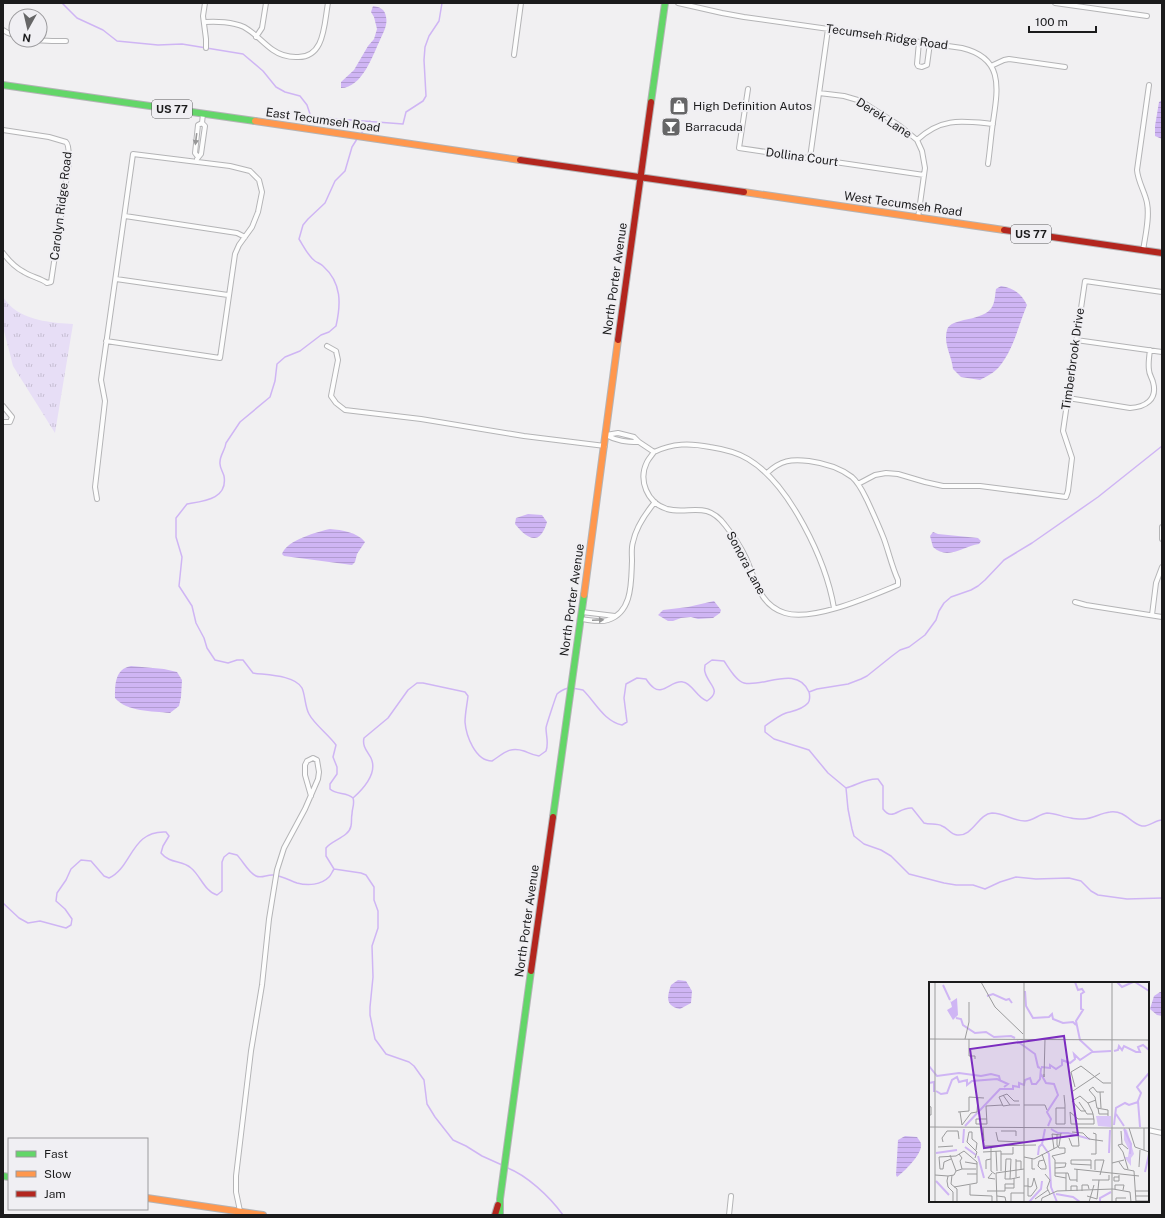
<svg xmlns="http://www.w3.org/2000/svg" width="1165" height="1218" font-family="'Public Sans',sans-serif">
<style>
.grass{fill:url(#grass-tufts)}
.water{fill:url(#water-rules)}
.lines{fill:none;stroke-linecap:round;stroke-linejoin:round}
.stream{stroke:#cfb5f4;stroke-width:1.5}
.street-casing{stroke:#b4b4b6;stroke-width:6}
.fast-casing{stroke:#b4b4b6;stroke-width:8}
.slow-casing{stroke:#b4b4b6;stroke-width:8}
.jam-casing{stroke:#b4b4b6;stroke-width:8}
.street{stroke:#fdfdfd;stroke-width:4}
.fast{stroke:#63d668;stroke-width:6}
.slow{stroke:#ff974d;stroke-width:6}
.jam{stroke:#b3261e;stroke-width:6}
.oneway{fill:#979798}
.labels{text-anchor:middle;stroke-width:4;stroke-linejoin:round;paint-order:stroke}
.shield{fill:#f0eff3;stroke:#5b5b5c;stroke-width:1}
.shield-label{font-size:11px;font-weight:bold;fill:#1b1b1c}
.street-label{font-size:12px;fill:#1b1b1c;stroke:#f0eff3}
.poi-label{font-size:12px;fill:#1b1b1c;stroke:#f0eff3;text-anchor:start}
.inset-river{fill:none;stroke:#cfb5f4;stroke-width:2}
.inset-road{fill:none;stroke:#9b9b9c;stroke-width:1}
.view{fill:#7b2cbf;fill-opacity:0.15;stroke:#7b2cbf;stroke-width:2}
.inset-edge{fill:none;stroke:#1b1b1c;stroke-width:2}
</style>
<defs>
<pattern id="grass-tufts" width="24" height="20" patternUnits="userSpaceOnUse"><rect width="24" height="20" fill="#e7def6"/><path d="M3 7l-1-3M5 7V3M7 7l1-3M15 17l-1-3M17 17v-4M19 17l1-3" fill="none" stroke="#c6bed2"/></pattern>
<pattern id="water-rules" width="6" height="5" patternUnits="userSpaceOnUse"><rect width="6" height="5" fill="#cfb5f4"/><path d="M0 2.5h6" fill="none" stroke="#b19bd1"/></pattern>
</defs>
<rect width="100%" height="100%" fill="#f1f0f2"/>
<!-- grass -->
<path class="grass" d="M3 297C6 301 10 306 14 309 30 321 54 323 73 324L55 433 13 366 3 327Z"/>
<!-- water -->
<path class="water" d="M373 6C380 7 385 9 386 17 388 25 383 33 380 40 373 55 362 88 341 88V82L354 70 368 46 374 39 377 29 374 17 371 12Z
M1162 100V139L1155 136V126L1159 102Z
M1001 286C1013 288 1021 293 1027 305 1018 326 1014 349 999 367 994 373 987 376 980 380L961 377 953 369C952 356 943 344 947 330 950 317 984 322 992 307 995 302 995 295 996 289Z
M528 514 542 515 547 522C540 546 528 540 515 524L516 518Z
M330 529C342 530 357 532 365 542L357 554 355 562 352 565 284 556 282 554C287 540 317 532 330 529Z
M933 532 938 534 978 538 981 541 979 544C963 546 948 561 933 547L930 536Z
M714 601 721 610 720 613 713 618 698 619 691 617 681 618 673 621H668L658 615 663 610 688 607Z
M131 666 164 669 177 672 182 680 181 697 179 706 170 713C152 711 127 712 115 698 115 684 115 669 131 666Z
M678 980 686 981 692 991 691 1003 680 1009C665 1006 667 997 671 985Z
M1160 992H1162V1016L1157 1015 1150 1009 1154 996Z
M905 1136 917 1137C919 1140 922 1143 921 1146 921 1155 904 1172 897 1177L896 1175 898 1140Z"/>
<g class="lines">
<!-- stream -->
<path class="stream" d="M62 3 77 18 103 30 117 41 158 45 182 44 243 54 263 71 276 87 285 92 300 96 307 105 311 117 403 124 406 112 423 101 426 96 424 60 425 47 429 36 439 21 442 3
M361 134 370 121
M572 688 583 690C596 703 604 721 622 725L627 722 624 698 626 684 637 678 646 679C648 682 651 686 654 688 663 695 672 680 683 682 692 683 697 698 707 701 723 690 708 685 705 672 704 670 705 668 705 665L712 660 724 661C729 668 736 681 744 683 763 688 797 664 809 692 810 695 810 701 808 703 802 710 793 711 786 713 778 716 772 721 765 726V732L774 739 809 750 828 773 846 788
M809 692 817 689 848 684 861 679 867 676 892 656 900 650 909 647 925 635 936 620 939 611 944 603 951 597 971 590 978 586 985 580 1004 560 1032 543 1098 497 1162 446
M846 788 848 809 852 829 854 836 864 844 881 850 891 856 909 874 944 883 956 885H973L985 889 1000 882 1016 877 1036 879 1069 878 1081 881 1091 891 1098 895 1127 899 1162 898
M846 788C857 785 867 778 878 779L883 786V809C893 822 898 807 912 808L924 823C930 825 937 823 942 826 948 828 950 834 957 835 973 837 978 814 992 813 1004 813 1013 821 1025 821 1033 821 1039 814 1047 813 1055 813 1063 817 1071 818 1075 819 1079 819 1083 819 1093 819 1100 813 1110 812 1126 810 1131 824 1142 826 1149 827 1155 820 1162 820
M353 798C347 792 336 795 330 789V784L337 774V767L333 757 336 745C329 735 314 724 309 714 305 707 305 694 302 688 295 675 266 675 253 673L243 660H237L228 663 215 660 207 648 204 638 196 623 192 606 179 586 182 557 176 537V518L187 504C204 501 228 499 224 476 223 472 220 468 220 464 219 456 225 451 226 443L240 422 270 397 275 381 277 364 285 357 300 351 321 335 329 332 336 326C341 304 342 283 323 266 321 264 318 263 315 261 308 256 304 247 299 239L303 225 308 219 325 203 335 181 345 171 352 147 357 139
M334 869 326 856V848C332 840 349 837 351 826 352 822 351 818 352 814 352 808 355 804 353 798 363 789 378 773 371 758 367 751 362 746 364 738L388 718 408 690 417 683H423L465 692 468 696C467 705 465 714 465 722 466 735 475 761 492 761 503 754 509 746 524 751 529 753 532 755 539 756L546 751C549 743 546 736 546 728 546 726 556 696 557 694 560 691 565 689 568 688
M334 869 361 873 366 875 374 887V900L378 911V928L372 946 373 977 370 1007V1015L375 1039 386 1054 409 1062 414 1066 424 1080 427 1104 435 1117 453 1140 466 1146 482 1156 502 1165
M3 903 19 918 28 923 40 921 66 928 71 925 72 919 65 909 56 901 57 893 66 880 71 869 81 860 91 861 104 876 109 878C132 868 131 830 166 832L169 836 163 846 161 853C170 864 182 860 191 868 200 875 205 892 217 895L222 891V862L224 857 229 853 237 855C243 861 248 872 256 876 262 879 267 874 274 875 282 876 289 880 297 883 308 886 321 885 329 877 331 875 332 872 334 869
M505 1167C526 1174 550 1197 563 1215"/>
<!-- street casing -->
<g class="street-casing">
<path id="street" d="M205 3 203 16 206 39V48
M678 3 722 13 744 17 962 48C1004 58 998 88 993 122 991 136 990 150 988 164
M1055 3 1147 16
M205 22C216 21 233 22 244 27 255 33 263 43 273 50 280 55 288 57 296 57 325 59 324 24 328 3
M3 30 8 33 16 36
M256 37 262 28 266 3
M32 40 52 41H66
M919 42 917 64 918 66 922 67 927 65 930 43
M514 55 521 3
M991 66 1004 60 1009 59 1065 67
M748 89 739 148 924 175
M819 93 844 96 861 101 900 126 917 140 922 151 925 168 918 218
M3 130 49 137 66 142C70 146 68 156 69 162L51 282 47 283C40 278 32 277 24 272 16 268 9 261 3 253
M917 140C942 117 962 121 993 124
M198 157 195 153 198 125 202 123 203 114
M810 158 828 29
M197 159 201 154 205 126 202 123
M125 216 237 233 245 237
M1143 251C1145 236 1150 218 1147 203 1145 192 1138 182 1137 170L1149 85
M116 279 228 295
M1076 340 1162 352
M327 346 336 351 338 360 331 396 336 403 345 410 421 419 524 436 605 446
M1068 398 1130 408C1145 407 1158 400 1153 382 1152 378 1149 374 1149 370 1148 364 1149 357 1150 350
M3 406 12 417 10 422H3
M618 433 634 437 639 442C626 442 617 441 606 435Z
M639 442 654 452C652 455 649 458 647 462 638 480 647 503 667 509 689 515 706 500 725 525 733 535 741 547 746 558 756 580 759 605 785 613 813 622 871 596 898 585V580C892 567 889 553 884 539 879 526 873 513 867 500 863 492 859 483 852 477 840 468 824 463 809 461 791 459 781 460 767 473
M654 452C673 443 690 443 710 447 723 449 737 452 748 459 790 484 826 561 834 608
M858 484 875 475 886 473 898 474 925 482 943 486H980L1066 497 1068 491 1072 458 1063 431 1085 281 1162 292
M97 499 95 487 105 401 101 380 133 154 230 166 250 171 259 180 262 192 258 212 252 227 239 245 235 254 220 358 106 341
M1162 527V539
M1075 602 1086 605 1162 617
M582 612 615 616
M1152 615 1156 583 1162 567
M581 619C590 620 599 623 608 620 633 612 631 581 632 561 632 555 631 548 633 542 636 527 645 514 655 502
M1148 1130 1162 1133
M240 1211 236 1192V1176L251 1051 262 985 269 919 277 870 284 848 305 809 318 779 319 772 317 760 313 758 307 761 305 765V775L311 796
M729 1215 731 1196"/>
</g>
<!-- fast casing -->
<g class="fast-casing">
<path id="fast" d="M3 85 255 121
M651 102 665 3
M553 817 584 595
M3 1176 9 1177
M500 1215V1199L531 971"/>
</g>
<!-- slow casing -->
<g class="slow-casing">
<path id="slow" d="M255 121 520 160
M744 192 1004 230
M584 595 618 340
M147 1198 263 1215"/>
</g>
<!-- jam casing -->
<g class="jam-casing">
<path id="jam" d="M520 160 744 192
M1004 230 1162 253
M618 340 651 102
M531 971 553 817
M495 1215 498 1205"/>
</g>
<!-- street -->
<use href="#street" class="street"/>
<!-- fast -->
<use href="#fast" class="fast"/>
<!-- slow -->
<use href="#slow" class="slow"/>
<!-- jam -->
<use href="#jam" class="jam"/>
</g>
<!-- one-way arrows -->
<defs><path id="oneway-solid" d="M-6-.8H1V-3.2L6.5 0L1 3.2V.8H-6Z"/></defs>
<g class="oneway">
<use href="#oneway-solid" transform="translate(196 139) rotate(97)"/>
<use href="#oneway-solid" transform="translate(598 620) rotate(-2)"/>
</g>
<!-- icons -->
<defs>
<g id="shop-square" transform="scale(1)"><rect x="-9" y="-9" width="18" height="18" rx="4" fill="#666667" stroke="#f0eff3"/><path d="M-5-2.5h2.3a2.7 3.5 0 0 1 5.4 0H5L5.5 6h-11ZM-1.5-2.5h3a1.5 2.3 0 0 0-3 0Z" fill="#fff"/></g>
<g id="bar-square" transform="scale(1)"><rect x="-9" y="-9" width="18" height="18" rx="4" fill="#666667" stroke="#f0eff3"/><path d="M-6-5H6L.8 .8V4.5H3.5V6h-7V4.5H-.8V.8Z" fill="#fff"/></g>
</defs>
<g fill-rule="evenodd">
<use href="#shop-square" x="679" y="106"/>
<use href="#bar-square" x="671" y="127"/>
</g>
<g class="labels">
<!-- shield labels -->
<g class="shield">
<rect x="152" y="100" width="40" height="18" rx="3"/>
<rect x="1011" y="225" width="40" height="18" rx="3"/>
</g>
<g class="shield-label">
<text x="172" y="113">US 77</text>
<text x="1031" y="238">US 77</text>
</g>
<!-- street labels -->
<g class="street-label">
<text transform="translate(887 37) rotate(8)" y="4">Tecumseh Ridge Road</text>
<text transform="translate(884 118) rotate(33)" y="4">Derek Lane</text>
<text transform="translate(323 120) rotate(8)" y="4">East Tecumseh Road</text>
<text transform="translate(802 157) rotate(8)" y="4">Dollina Court</text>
<text transform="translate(903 204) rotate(8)" y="4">West Tecumseh Road</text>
<text transform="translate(61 206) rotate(-83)" y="4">Carolyn Ridge Road</text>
<text transform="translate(615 279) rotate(-82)" y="4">North Porter Avenue</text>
<text transform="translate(1073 359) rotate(-82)" y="4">Timberbrook Drive</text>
<text transform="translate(746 563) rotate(62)" y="4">Sonora Lane</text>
<text transform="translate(572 600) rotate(-82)" y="4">North Porter Avenue</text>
<text transform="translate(527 921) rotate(-82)" y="4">North Porter Avenue</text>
</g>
<!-- poi labels -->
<g class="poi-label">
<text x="693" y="110">High Definition Autos</text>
<text x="685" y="131">Barracuda</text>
</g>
</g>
<!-- overview -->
<g transform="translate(929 982)">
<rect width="220" height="220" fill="#f1f0f2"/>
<path d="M167 134H182V145L169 144ZM195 146 198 148 205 172 202 176V184L195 175H199L200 168 195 158Z" fill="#d9c5f7"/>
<path d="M28 16 29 33 24 38 18 28 23 25 21 18 22 20Z" fill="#cfb5f4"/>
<path class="inset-river" d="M146 0 149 8 153 7 155 10 152 12V27L154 28 147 39 151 58 164 70 182 69M188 0 193 5 204 0M206 0 220 9M14 3 21 18M96 9 97 24 104 36 120 35 123 32 124 37 134 41 144 40 147 43M58 14 64 12 77 18 80 17 83 21M27 36 32 37 34 43 46 51 57 50 65 55 82 54 86 56M88 59 106 72 109 85 111 86M185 69 189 68 190 64 193 68 195 64 207 70H211L209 65 214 63 220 68M0 84 8 94 30 91 52 94 62 92 70 94 71 98M112 85 121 86V83L127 87 133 83V78L141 81 146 77 145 72 151 78 163 70M112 92 117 101 125 102 129 113 118 130 122 137 119 144M0 101 5 100V110M7 109 12 112 18 111 23 98 28 95 30 100 38 98V103L43 99 68 97 79 102 75 105M187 132 195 144M185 143 187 126 196 121 200 123 209 120M36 144 71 107H84V104L90 105V101L95 103 96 98 101 96 103 102H107L111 97 112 86M211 145 209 119 212 111 208 105 220 91M116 147 113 162 120 172 122 205 128 220M122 147 129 151H139L161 157M195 147 202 162 201 172M34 161 35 147M36 165 47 173M7 171 28 168M180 171 181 148M109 173 110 165 113 162M49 174 55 196M216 190 220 172M7 199 20 213M127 212 144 215 151 220M100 220 112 207 113 199M165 220H171V216L182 210"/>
<path class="inset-road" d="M6 0V220M52 0 66 25 94 52M183 0V220M95 42V129M95 42V0M0 57 220 58M36 57 40 40V20M40 57V74H46V77M115 92V95L116 57M146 105 142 90 152 84 174 101H182M144 109 171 91M171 110 172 126M175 110H168L164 105 160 108 166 115 168 126 179 128V134M74 113 81 123H91M135 113 136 123V142H127V126H136M150 120 158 132H164M81 123 74 124 70 115 78 112 85 119H90M95 123H116L118 128M0 124 2 125V133H0M169 126 170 132H179M95 129V220M157 129H152L143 119 151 114 159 121M29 130 40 129V115L55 116M31 130 33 143 42 131M42 131 48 130 49 116M165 137H149L141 130 142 142H165V138L164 132 163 129 159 121 167 118M47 142H58L57 124 74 123M47 142V137H58M0 145 183 146M54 146 55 159M183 146H220M200 146 206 165 220 170M72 149H87V154M192 149 193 162M40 150 38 160 48 170 46 176M40 150H43V157L48 161 47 168M67 150 69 159 94 160M143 150 154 151 160 157 174 159M128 152V163L130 166H136V171L123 174 126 178V194L137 196M140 156 143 164H150L149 151M14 160 13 156 18 149H29L30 157M56 164 107 163M62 164V177M9 165 24 164M125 167 123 152 132 153M199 167 193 162 189 163 194 170 199 187M215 168V146M67 169 68 189M54 170 72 169V172M72 172H84V165M72 172V189M113 172 117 184V187H112L109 184 110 179 115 178M162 172H167V152L164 151M21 173 27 189 25 193 19 194 18 199 19 205 24 210V220M10 175 27 174 35 169 48 180V192M10 175 11 187H14L15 180 22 177M95 175 105 177 130 164 132 151M62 177V189L66 192M87 177V195M103 177V187H106M87 179H92V188M36 180 48 182M190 180 195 187 205 189 207 220M126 181H137L136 185 126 186M183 181 195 178M210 185 211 168M33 187H47M57 187V178L62 177M145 187 210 194M162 187V178H142V182L162 183M166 188V178H175L171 193M27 189 33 187 31 179 33 176 30 172M63 191 59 196 66 197M126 191H139L141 198H148M137 191V209M116 192 121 198 118 206 121 212M6 193 19 194M23 193 22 202 28 207V220M190 193V199H185V195H190M81 197 82 177H77L76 197H82L91 195M163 198H180V193M148 200V187M41 203V213L63 214V220M95 204H99L101 205 103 204 105 196 108 206 102 214H99V196M25 205 48 201V192H38M76 206H85V196M186 207V203H195L194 208M58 209H76V202H85M142 209V204H148V209M153 209V203H159L160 207M206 209H220M68 214 76 215 77 220M158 214 168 217 170 198M207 214H220M106 217 119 208M207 219H220M68 220 67 191 95 187M82 220V211H95M112 220 113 216 128 209 184 207 201 210 202 220M160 220 165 203M187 220V216H197"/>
<path class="view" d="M135 54 149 153 55 166 41 67Z"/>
<rect width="220" height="220" class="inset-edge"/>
</g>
<!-- border -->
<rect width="1165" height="1218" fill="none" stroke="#1b1b1c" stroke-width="8"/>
<!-- legend -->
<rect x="8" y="1138" width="140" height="72" fill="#f0eff3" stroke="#9b9a9d"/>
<rect x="16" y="1151" width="20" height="6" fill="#63d668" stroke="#9b9a9d"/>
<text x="44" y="1158" font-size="12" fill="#1b1b1c">Fast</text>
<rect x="16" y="1171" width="20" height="6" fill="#ff974d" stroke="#9b9a9d"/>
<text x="44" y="1178" font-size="12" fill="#1b1b1c">Slow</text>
<rect x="16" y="1191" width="20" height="6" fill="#b3261e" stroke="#9b9a9d"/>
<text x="44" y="1198" font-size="12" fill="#1b1b1c">Jam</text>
<!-- north arrow -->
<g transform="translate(28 28) rotate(188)"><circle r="19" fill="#f0eff3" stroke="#9b9a9d"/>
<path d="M0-3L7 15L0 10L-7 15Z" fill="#666667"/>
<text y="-6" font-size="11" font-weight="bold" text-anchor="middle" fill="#1b1b1c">N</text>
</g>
<!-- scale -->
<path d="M1029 26v6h67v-6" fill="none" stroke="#1b1b1c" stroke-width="2"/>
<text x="1035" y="26" font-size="12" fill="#1b1b1c" stroke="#f0eff3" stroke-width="3" paint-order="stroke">100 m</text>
</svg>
